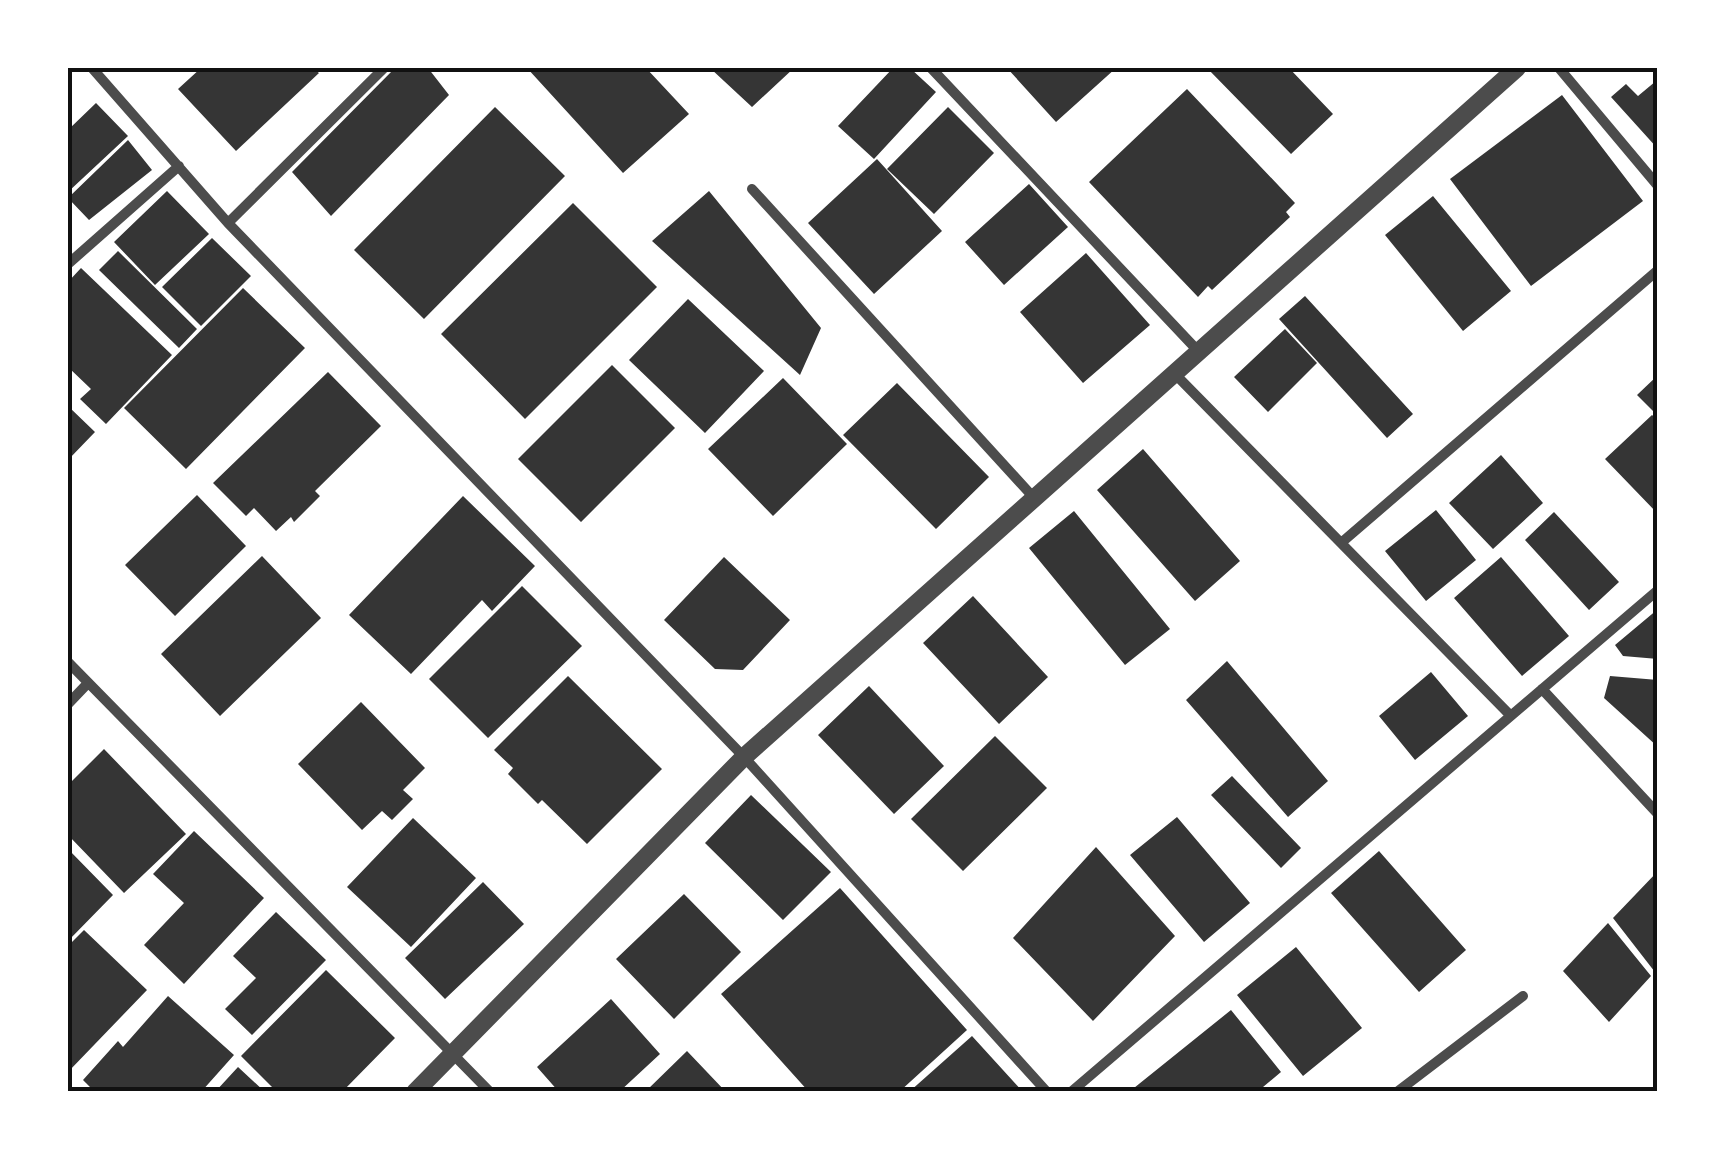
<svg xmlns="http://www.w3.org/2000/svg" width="1725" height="1159" font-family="'Asap Condensed',sans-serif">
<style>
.building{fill:#353535}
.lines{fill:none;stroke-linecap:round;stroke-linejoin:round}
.minor{stroke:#4c4c4c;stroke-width:10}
.tertiary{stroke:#4c4c4c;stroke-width:18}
.neatline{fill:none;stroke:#111;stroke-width:4}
</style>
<rect width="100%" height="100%" fill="#fff"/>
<!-- building -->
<path class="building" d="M201 68H313L319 73 236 151 178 89Z
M395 68H428L449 95 331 216 292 172Z
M527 68H646L689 114 623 173Z
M710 68H794L752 107Z
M893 68H910L936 92 874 159 838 126Z
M1007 68H1116L1056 122Z
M1207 68H1289L1333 114 1291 154Z
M1656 81 1658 83V149L1611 97 1626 84 1638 96Z
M1187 89 1295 203 1286 212 1290 217 1212 290 1208 286 1198 297 1089 182Z
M1562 95 1643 201 1531 286 1450 179Z
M96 103 128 136 68 192V130Z
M495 107 565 176 424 319 354 250Z
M948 107 994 153 934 214 887 169Z
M128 140 152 170 89 220 68 198Z
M877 159 942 231 874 294 808 223Z
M1029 184 1068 227 1004 285 965 242Z
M167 191 209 234 155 285 114 242Z
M709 191 821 328 800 375 652 241Z
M1433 196 1511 291 1463 331 1385 235Z
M573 203 657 287 525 419 441 334Z
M212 238 251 276 201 326 162 287Z
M118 251 197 329 179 348 99 270Z
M1086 253 1150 325 1083 383 1020 312Z
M81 268 172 355 106 424 80 399 91 389 68 367V282Z
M243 288 305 348 186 469 124 408Z
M1305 296 1413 414 1387 438 1279 319Z
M688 299 764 371 705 433 629 360Z
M1285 329 1317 363 1268 412 1234 377Z
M612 365 675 428 581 522 518 459Z
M328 372 381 426 315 491 320 496 294 522 291 517 276 531 254 508 246 516 213 483Z
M1658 375V416L1637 395Z
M783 378 847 444 773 516 708 449Z
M897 383 989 477 936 529 843 435Z
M68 406 95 432 68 460Z
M1652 415 1658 420V514L1605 459Z
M1143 449 1240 561 1195 601 1097 490Z
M1501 455 1543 503 1493 549 1449 503Z
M197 495 246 546 175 616 125 565Z
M463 496 535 566 492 611 482 600 411 674 349 615Z
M1436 510 1476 560 1426 601 1385 551Z
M1074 511 1170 629 1125 665 1029 548Z
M1554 512 1619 582 1589 610 1525 540Z
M262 556 321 618 220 716 161 654Z
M724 557 790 620 743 670 715 669 664 620Z
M1501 557 1569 636 1522 676 1454 598Z
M522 586 582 646 488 738 429 679Z
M973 596 1048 677 999 724 923 643Z
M1658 609V659L1623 656 1615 645Z
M1227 661 1328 781 1288 817 1186 700Z
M1431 672 1468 716 1415 760 1379 716Z
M568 676 662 769 587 844 542 800 538 804 508 774 513 768 494 750Z
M1610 676 1658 680V747L1604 698Z
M869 686 944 766 894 814 818 735Z
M361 702 425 768 403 790 413 799 392 820 382 811 362 830 298 764Z
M995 736 1047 788 963 871 911 819Z
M104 749 186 834 124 893 68 835V785Z
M1232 776 1301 848 1281 868 1211 795Z
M751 795 831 872 783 920 705 843Z
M1177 817 1250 903 1204 942 1130 855Z
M413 818 476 878 411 947 347 887Z
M194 831 264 898 184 984 144 945 184 903 153 874Z
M1096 847 1175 936 1093 1021 1013 938Z
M68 849 113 895 68 941Z
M1379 851 1466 950 1419 992 1331 893Z
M1658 871V976L1613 918Z
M483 882 524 924 445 999 405 958Z
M840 888 967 1030 899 1092H809L721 994Z
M684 894 741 952 674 1019 616 959Z
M276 912 326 960 252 1035 225 1009 256 978 233 956Z
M1608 923 1651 976 1609 1022 1563 971Z
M84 930 147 990 68 1072V946Z
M1296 947 1362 1028 1303 1076 1237 995Z
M326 970 395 1038 342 1092H277L241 1056Z
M168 996 234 1055 201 1092H95L83 1080 118 1041 123 1047Z
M611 999 660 1054 619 1092H559L537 1067Z
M1231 1010 1281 1072 1257 1092H1129Z
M972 1036 1023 1092H909Z
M687 1051 726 1092H645Z
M238 1067 265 1092H215Z"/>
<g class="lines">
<!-- minor -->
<path class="minor" d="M92 68 228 223 744 757 1047 1092
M931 68 1199 352
M1559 68 1658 186
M752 189 1035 499
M228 223 384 68
M68 264 179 166
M1174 373 1509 714
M1341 543 1658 270
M68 662 490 1092
M1542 689 1658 814
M68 704 88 683
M1071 1092 1658 590
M1397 1092 1523 996"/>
<!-- tertiary -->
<path class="tertiary" d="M415 1092 744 757 1517 68"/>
</g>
<!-- border -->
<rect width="1725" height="1159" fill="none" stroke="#ffffff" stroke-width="140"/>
<rect x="70" y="70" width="1585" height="1019" class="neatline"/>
</svg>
